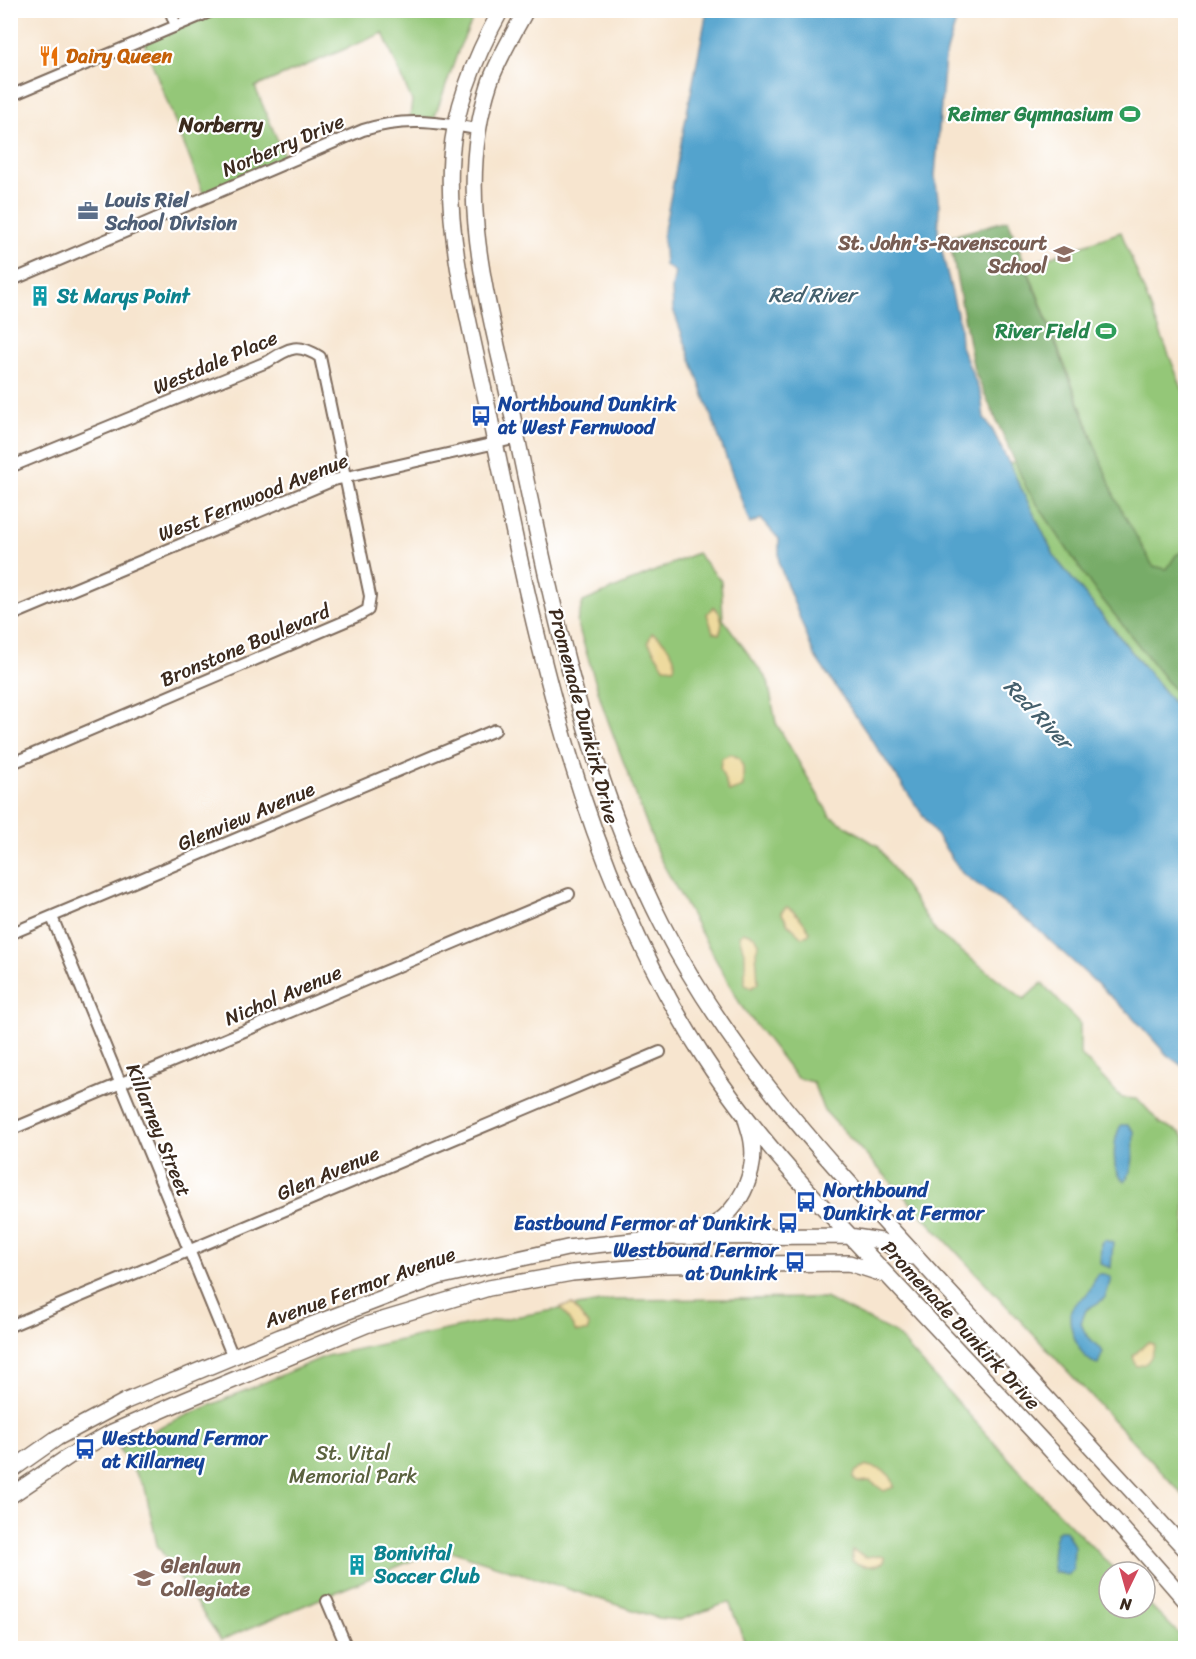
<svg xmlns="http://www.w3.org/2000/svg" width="1196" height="1659" font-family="Sriracha,sans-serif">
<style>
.green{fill:#94c778;stroke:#68784b;stroke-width:1.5}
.forest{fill:#77ac68;stroke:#596b43;stroke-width:1.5}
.sand{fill:#eeda9e;stroke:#94825e;stroke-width:1.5}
.water{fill:#52a3cd;stroke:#466676;stroke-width:1.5}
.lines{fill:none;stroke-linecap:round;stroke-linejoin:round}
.minor-casing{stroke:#7d6b5c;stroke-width:14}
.secondary-casing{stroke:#7d6b5c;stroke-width:18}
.minor{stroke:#fff;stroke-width:10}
.secondary{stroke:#fff;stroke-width:15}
.labels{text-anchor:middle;stroke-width:4.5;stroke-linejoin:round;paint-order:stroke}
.food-label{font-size:20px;font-weight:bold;fill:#c56008;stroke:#fff;text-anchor:start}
.leisure-label{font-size:20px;font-weight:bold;fill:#27864d;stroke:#fff;text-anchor:end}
.street-label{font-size:20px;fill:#3b2a1e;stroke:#fff}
.service-label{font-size:20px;font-weight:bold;fill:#4e5e75;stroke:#fff;text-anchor:start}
.education-label{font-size:20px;font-weight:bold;fill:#785e54;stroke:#fff;text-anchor:end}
.culture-label{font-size:20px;font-weight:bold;fill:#0d838f;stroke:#fff;text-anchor:start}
.transit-label{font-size:20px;font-weight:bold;fill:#164399;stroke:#fff;text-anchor:start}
.park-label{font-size:20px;fill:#5a613e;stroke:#fff}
.neighbourhood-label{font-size:21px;font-weight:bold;fill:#3b2a1e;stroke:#fff}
.water-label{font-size:21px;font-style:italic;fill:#45606d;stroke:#fff}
</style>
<rect width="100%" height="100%" fill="#fff"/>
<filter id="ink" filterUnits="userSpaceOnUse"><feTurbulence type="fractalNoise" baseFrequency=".0167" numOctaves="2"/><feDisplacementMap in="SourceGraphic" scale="12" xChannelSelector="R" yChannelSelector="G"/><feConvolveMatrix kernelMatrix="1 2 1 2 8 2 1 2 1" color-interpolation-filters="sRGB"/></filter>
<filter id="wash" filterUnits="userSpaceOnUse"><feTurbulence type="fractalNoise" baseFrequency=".008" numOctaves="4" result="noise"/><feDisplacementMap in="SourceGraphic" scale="24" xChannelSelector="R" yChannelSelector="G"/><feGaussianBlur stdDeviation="1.35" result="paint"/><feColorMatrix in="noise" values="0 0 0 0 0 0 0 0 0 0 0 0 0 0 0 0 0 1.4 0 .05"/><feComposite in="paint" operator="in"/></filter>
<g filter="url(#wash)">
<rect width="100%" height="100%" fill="#f7e5cf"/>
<!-- green -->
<path class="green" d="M172 11H477L460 46 434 119 410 117 412 101 383 33 255 87 286 160 204 195 144 43 179 27Z
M1121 232 1185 396V717L1056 559 1008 464 1092 436 1026 265Z
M697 553 721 581 723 619 768 681 776 723 830 816 878 846 936 932 1024 999 1042 983 1080 1024V1054L1122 1098 1138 1099 1160 1123 1180 1132 1185 1138V1497L823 1109 813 1082 797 1078 742 1007 659 857 604 710 577 622 583 602Z
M825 1298 895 1333 1048 1502 1117 1572H1109V1608H1145V1600L1185 1640V1648H747L729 1602 680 1620 658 1618 442 1548 221 1640 157 1545 145 1488 119 1449 162 1426 326 1356 474 1324 612 1300Z"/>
<!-- forest -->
<path class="forest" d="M1008 220 1116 500 1153 566 1167 569 1176 555 1185 550V704L1091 585 1027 489 974 370 949 237Z"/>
<!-- sand -->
<path class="sand" d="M713 607C722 611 724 626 719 634L713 632 707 614Z
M652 633C663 638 678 656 674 668L664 667 648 642Z
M731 754 739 758 743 767V787L729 792 720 767 722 758Z
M786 907C795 910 805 923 810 932L808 935 802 937 788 924 781 912Z
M743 932 755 936 759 943 756 951 758 983 752 988 745 985V955L739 936Z
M572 1304 589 1326 587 1332H576L561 1307Z
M1148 1342 1154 1345C1153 1356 1148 1366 1136 1366L1133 1356Z
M867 1466C879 1468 893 1472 894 1487L884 1491 870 1481 857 1482 853 1478 856 1471Z
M852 1550 866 1557 881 1555 885 1558 884 1562C873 1568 862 1567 852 1561Z"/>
<!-- water -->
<path class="water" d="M707 11H959L945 58 935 176 939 205 938 235 960 326 961 346 981 395 984 418 993 431 1056 559 1185 717V1068L1167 1055 1131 1015 1033 925 962 873 814 655 779 564V539L761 519 750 524 673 309 672 289 675 272 665 265 663 235Z
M1121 1125H1128L1134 1132C1133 1146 1135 1171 1125 1181 1110 1172 1113 1139 1121 1125Z
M1105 1240 1113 1243 1111 1268 1100 1264 1101 1243Z
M1097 1274H1105L1111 1278C1104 1304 1108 1296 1086 1310L1081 1323 1085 1333 1103 1352 1098 1364C1081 1361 1066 1327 1071 1310 1074 1302 1082 1299 1087 1294 1092 1288 1094 1280 1097 1274Z
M1059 1530H1065L1074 1546 1073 1570 1067 1575 1054 1572C1051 1562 1052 1538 1059 1530Z"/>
</g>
<g filter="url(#ink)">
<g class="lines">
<!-- minor casing -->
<g class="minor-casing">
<path id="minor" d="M170 10 176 26
M10 96 214 10
M10 281 363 130C404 117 436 122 477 129
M10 467 269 361C290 347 298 343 320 357L370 596 368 610 355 617 10 764
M10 616 334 480 517 438
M52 917 233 1357
M10 934 495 730
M10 1130 569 894
M10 1326 660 1052
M327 1601 347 1648"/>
</g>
<!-- secondary casing -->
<g class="secondary-casing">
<path id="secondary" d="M501 10C476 55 455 105 451 157 445 244 475 343 492 428 537 646 582 870 705 1059 756 1138 823 1208 888 1276 988 1383 1090 1490 1186 1601
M526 10C514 33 499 57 490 82 452 196 491 309 514 423 549 590 584 771 662 924 730 1057 827 1159 927 1268 1013 1362 1099 1456 1186 1550
M695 1232C732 1225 758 1179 752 1142 751 1134 748 1127 746 1119
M10 1471 57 1438 126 1401 280 1337 438 1277 567 1248 669 1237 849 1236 881 1241 911 1257
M10 1496 68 1457 112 1432 183 1401 366 1325 489 1288 572 1273 664 1265 849 1263 883 1274"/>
</g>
<!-- minor -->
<use href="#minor" class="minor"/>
<!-- secondary -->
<use href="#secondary" class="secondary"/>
</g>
</g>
<!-- icons -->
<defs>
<g id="restaurant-bare" transform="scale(1.62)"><path d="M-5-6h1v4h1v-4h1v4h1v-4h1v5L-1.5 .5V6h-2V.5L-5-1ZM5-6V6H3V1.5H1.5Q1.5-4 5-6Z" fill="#e8710a" stroke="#fff" stroke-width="2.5" paint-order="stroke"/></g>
<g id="stadium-bare" transform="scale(1.62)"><path d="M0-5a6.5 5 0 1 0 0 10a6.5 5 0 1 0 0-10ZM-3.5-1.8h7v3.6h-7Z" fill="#2e9e5b" stroke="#fff" stroke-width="2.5" paint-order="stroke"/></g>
<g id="office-bare" transform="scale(1.62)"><path d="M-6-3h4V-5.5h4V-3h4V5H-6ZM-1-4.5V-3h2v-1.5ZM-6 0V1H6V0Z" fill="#5c6f8a" stroke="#fff" stroke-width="2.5" paint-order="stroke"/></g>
<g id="school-bare" transform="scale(1.62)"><path d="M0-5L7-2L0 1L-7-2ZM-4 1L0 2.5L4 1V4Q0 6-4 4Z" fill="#8d6e63" stroke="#fff" stroke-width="2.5" paint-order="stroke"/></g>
<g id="building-bare" transform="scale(1.62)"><path d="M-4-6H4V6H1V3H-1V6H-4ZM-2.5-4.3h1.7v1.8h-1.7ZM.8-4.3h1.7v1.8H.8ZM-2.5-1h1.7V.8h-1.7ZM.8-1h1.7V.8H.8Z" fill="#0f9aa8" stroke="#fff" stroke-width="2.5" paint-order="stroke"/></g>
<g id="bus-bare" transform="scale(1.62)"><path d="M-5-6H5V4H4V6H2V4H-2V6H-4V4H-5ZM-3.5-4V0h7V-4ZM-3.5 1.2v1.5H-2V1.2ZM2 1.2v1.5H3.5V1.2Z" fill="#1a4fb4" stroke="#fff" stroke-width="2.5" paint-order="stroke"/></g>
</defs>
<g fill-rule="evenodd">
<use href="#restaurant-bare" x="49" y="56"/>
<use href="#stadium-bare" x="1130" y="114"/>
<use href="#office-bare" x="88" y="211"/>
<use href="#school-bare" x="1064" y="254"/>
<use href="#building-bare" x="40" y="296"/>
<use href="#stadium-bare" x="1106" y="331"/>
<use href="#bus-bare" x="481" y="416"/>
<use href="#bus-bare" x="806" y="1202"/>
<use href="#bus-bare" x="788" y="1223"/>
<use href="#bus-bare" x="795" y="1262"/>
<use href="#bus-bare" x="85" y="1449"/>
<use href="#building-bare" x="357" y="1565"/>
<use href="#school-bare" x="144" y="1578"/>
</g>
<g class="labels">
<!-- food labels -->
<g class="food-label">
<text x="66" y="63">Dairy Queen</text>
</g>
<!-- leisure labels -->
<g class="leisure-label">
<text x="1113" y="121">Reimer Gymnasium</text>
<text x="1089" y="338">River Field</text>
</g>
<!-- street labels -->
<g class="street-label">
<text transform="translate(283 145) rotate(-23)" y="7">Norberry Drive</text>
<text transform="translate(215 362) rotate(-23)" y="7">Westdale Place</text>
<text transform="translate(253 497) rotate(-22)" y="7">West Fernwood Avenue</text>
<text transform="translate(245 645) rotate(-23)" y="7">Bronstone Boulevard</text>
<text transform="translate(584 716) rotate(75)" y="7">Promenade Dunkirk Drive</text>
<text transform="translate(246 816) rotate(-23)" y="7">Glenview Avenue</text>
<text transform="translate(283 995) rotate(-23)" y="7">Nichol Avenue</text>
<text transform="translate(159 1130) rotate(68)" y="7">Killarney Street</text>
<text transform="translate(328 1173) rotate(-23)" y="7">Glen Avenue</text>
<text transform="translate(360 1287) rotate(-20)" y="7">Avenue Fermor Avenue</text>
<text transform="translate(961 1325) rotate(47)" y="7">Promenade Dunkirk Drive</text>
</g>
<!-- service labels -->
<g class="service-label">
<text x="105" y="207">Louis Riel<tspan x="105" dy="23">School Division</tspan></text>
</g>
<!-- education labels -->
<g class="education-label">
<text x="1047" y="250">St. John's-Ravenscourt<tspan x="1047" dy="23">School</tspan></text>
<text x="161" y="1573" text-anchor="start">Glenlawn<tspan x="161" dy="23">Collegiate</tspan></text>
</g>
<!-- culture labels -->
<g class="culture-label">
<text x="57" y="303">St Marys Point</text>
<text x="374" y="1560">Bonivital<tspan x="374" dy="23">Soccer Club</tspan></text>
</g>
<!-- transit labels -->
<g class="transit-label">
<text x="498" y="411">Northbound Dunkirk<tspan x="498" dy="23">at West Fernwood</tspan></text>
<text x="823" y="1197">Northbound<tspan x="823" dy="23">Dunkirk at Fermor</tspan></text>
<text x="771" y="1230" text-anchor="end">Eastbound Fermor at Dunkirk</text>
<text x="778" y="1257" text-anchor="end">Westbound Fermor<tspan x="778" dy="23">at Dunkirk</tspan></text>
<text x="102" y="1445">Westbound Fermor<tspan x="102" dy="23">at Killarney</tspan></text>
</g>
<!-- park labels -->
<g class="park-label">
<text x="353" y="1460">St. Vital<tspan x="353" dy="23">Memorial Park</tspan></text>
</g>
<!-- neighbourhood labels -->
<g class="neighbourhood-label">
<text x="221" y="132">Norberry</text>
</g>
<!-- water labels -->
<g class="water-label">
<text x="812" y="302">Red River</text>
<text transform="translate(1038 714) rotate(46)" y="7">Red River</text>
</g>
</g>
<!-- margin -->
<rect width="1196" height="1659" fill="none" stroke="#fff" stroke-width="36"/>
<!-- north arrow -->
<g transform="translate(1127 1590) rotate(185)"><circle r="28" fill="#ffffff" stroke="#b1aaa5" stroke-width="1.5"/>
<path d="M0-4.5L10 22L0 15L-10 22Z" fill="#d1495b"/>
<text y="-9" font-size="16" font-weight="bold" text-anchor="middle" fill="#3b2a1e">N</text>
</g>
</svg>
